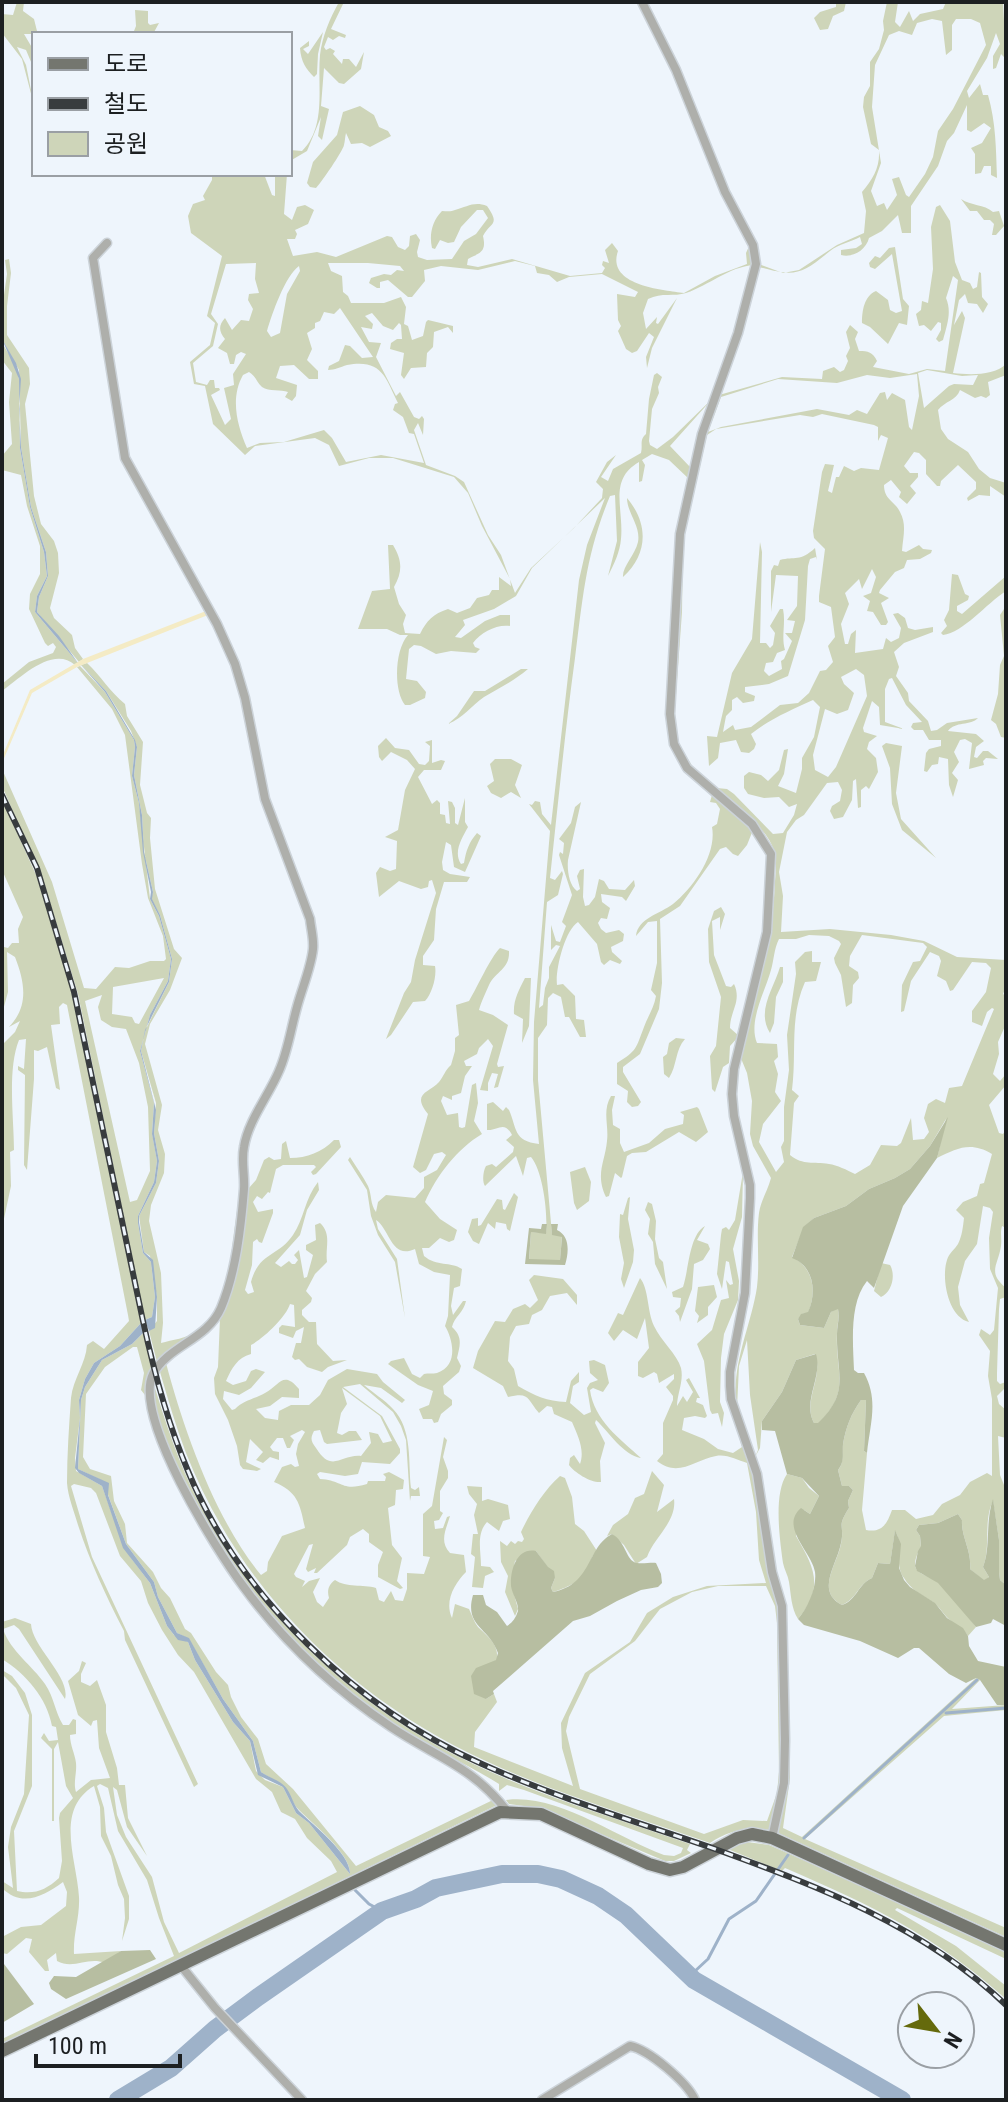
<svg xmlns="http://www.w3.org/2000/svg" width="1008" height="2102" font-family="'Roboto Condensed','Noto Sans KR',sans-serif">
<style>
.green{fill:#ced5b9;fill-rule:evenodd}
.forest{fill:#b7bea1}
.sand{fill:#f4ebc5}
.water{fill:#9eb2c9}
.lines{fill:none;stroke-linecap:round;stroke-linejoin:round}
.stream{stroke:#9eb2c9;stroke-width:3}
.river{stroke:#9eb2c9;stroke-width:18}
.street-casing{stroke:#ccd3d9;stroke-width:11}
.primary-casing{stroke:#ccd3d9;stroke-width:15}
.street{stroke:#aeafab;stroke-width:8}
.primary{stroke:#74766f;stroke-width:12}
.rail-casing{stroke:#383c3e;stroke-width:6}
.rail{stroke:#eef5fc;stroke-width:3;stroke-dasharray:9;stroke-linecap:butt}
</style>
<rect width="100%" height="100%" fill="#eef5fc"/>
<!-- green -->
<path class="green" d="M17 2H24L23 11 34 19 37 31 34 34H24L34 51V69L26 50 17 47 26 65 34 105 22 59 2 33V14L13 15Z
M339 2H344L331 29 346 35 345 38 339 36 333 40 328 37 324 47 326 50 330 48 335 51 333 54 342 64 343 59H349L356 67 364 52 361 69 344 84 339 83 324 68 321 106 329 109 322 140 318 136 321 117 307 151 290 161V150L302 151C327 126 317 86 320 55 322 37 330 18 339 2Z
M836 2H846L844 11 833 16 828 29 820 30 814 18 820 12 836 7Z
M887 2H898L895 22 900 27 909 11 913 21 920 14 943 9 946 2H1003L1006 59 1001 54 996 68 993 69V56L1000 44 996 33 987 58 967 91 969 98 980 84 983 95H988C996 123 996 149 997 178L991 175V166H984L981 173 975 174V154L971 148 982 143 991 128 984 123 971 132 967 130V105L954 133 947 141 938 166 911 206V233H902L898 215 882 231 869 238C866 250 853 258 841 255V250L856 248 862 244 860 237C851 242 839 244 830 251 801 275 795 277 759 267V264L783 273 799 270 837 245 864 233 866 211 862 192C873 179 880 168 879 150L871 144 863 107 864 97 870 86V62L879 49 884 30 883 21ZM932 19 942 21 946 55 952 50V25L956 19H971L980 23 986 45 953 109 938 131 933 157 925 174 909 197 906 195 899 177 892 179 897 195 887 210 884 203 877 206 871 191 881 163 872 107 875 65 889 35 899 31 912 35 917 23Z
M135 10 148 11V23L150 25 159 23 153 34H120L122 31H134L136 26Z
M323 32 318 54 317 74 314 77C306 69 301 62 300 48L309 41V46L303 49 308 54Z
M360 106 374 115 379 127 388 131 391 136 370 147 362 143 351 144 346 133C345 137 345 141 344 145 343 151 321 183 316 188L310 187 307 183 313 162 337 135 343 112Z
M212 174H264L272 195 275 196V174H287L284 214 292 220 297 207 305 205 314 210 308 224 295 230 297 234 295 239H287L293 256 317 252 336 257 387 236 392 237 398 247 405 250 409 246 410 236 416 234 420 240 417 252 418 257 427 260 452 259 464 241 476 234 488 218 483 210H477L461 227 454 242 448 243 440 240 435 249 432 248C429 235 432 221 442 211 446 211 451 212 455 210 467 207 474 201 487 206 501 226 490 222 483 236 487 253 479 253 468 259L467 265 478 267 512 259 570 276 602 273 605 268 602 265 603 261 609 263 605 250 612 243 618 251C606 285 661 290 684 293L715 276 747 264 746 253 750 244 754 265C728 267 710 285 686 293 674 297 662 292 648 299L643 313 646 329 657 317 656 323 658 324 677 298 652 348 647 368 646 357 654 337 649 333 637 351 632 353 626 349 618 331 621 326 618 320 617 294 635 297 638 292 602 274 569 277 557 282 549 275 537 273 535 266 515 261 478 270 441 266 424 270 425 281 412 297H408L388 280 380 282V288H377L369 283 371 278 384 274 391 275 397 270 404 271 400 266 368 263H328L331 271 342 276 343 292 348 296 351 303H384L401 297 406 307 404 324 408 326 412 340 423 336 426 322 428 320 453 326V333L448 327 434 332 433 347 427 353 426 367 411 368 404 379 401 375 404 353 390 349 391 343 397 339H402L401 325 399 323 393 330 383 326 372 313 365 316 373 324 372 329 361 327 369 342 381 343 376 357 396 396 400 392 414 417 419 419 422 416 424 419 423 435 418 423 414 430 426 465 455 476 464 482 488 535 501 555 515 593 531 568 574 528 602 498 603 489 596 482 607 462 616 455 601 477 608 481 613 469 641 453C643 445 639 440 646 434L649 399 654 375 657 373 662 377 658 387 659 393 652 409 649 441 650 445 657 449 673 437 713 398 670 446 691 468 689 479 669 460 652 454 642 460 645 465 642 481 639 482V462C608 480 624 508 621 539 620 552 614 564 608 576L617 541 615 495 610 496C586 554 583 596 575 658 565 731 558 804 550 878L555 880 562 871 563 874 558 895 547 902 539 1008 543 1005 545 988 549 978V967L560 946 556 945 551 950V925L556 941 560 942 566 926 562 922 572 895 559 855 560 852 563 854 564 843 559 839 571 823 575 807 581 802 568 860C567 870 569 885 577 891L580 889 577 876 580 870 584 869 583 897 585 906 589 905 595 897 599 879 604 881 609 889 625 890 634 880 635 886 626 901 622 897 601 894 602 902 610 908 607 919 601 918 598 923 601 929 606 933 619 930 624 934 623 941 611 947 612 952 622 961 620 964 610 960 604 965 601 962 597 944 578 922C565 930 555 970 557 985L563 984 575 996 576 1019 584 1020 586 1037H580L569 1017H565L561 997 553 993 548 998 547 1025 538 1038V1080L552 1234 562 1236 560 1261 529 1260 531 1232 546 1233C548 1214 543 1171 531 1157L527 1158 523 1176 516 1156 485 1186C482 1182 483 1171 486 1166L492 1164 496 1167 513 1152 514 1147 506 1140 512 1135C504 1120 498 1131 487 1130V1104L493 1102 503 1111 506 1107 509 1110C517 1128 513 1141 539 1144L533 1080 534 1022 550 831 529 804 532 805 535 801 540 802 542 814 551 825 579 580 587 545 605 498 532 568 516 596 494 609 463 620 465 625 455 637 461 638 485 621 500 615H510V626C497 624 481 632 473 643L475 647 480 649 476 653 451 651 436 654 421 646 414 645 409 649 406 679 417 681 426 692 425 698 410 705H405C393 690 395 649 408 635H400L387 629H358L372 591 390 589 388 545H393C402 560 403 571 394 587L399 604 406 615 403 624 405 633 420 634C427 620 433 614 448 609L457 613 470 608 477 598 489 595 492 590H499V577L511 586 510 579 482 526 468 493 454 477 393 458H369L339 466 329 445 315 438 255 446 245 455 213 424 205 386 194 384 190 362 210 345 215 323 207 316 222 256 191 233 188 216 193 204 205 200 203 196 212 180ZM256 263 255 279 259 293 249 294 248 300 253 309 249 321 241 320 232 330 225 318C218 326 219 331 225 339L218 348 227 353 230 364H234L236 355 241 352 246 354 233 374 234 385 224 388 231 419 225 425 211 395 220 390 219 388H215L214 380H210L207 385 196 382 193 363 213 346 218 324 211 314 226 264ZM299 266 300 271 287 294 280 333 271 337 267 331C272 314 285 276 299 266ZM340 308 373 357 362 358 350 346 345 345 339 361 329 366 328 370C335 370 340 367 347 365 382 359 385 377 398 403L395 404 393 410 403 417 409 433 414 434 424 463 381 455 346 462 332 438 324 430 284 442 260 443 247 448C237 425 230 398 243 375L249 372C256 376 256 382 262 387 269 392 281 389 288 392L285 397 292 401 296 396 297 385 276 378 280 366 294 365 309 379H318V371L307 360 312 349 307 333 315 328V323L320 321 324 312 334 314Z
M961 199C971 206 984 204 993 212L999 211 1004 226 996 235H992L994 224 990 220H984L977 211H970Z
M940 205 950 221 955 262 962 280 970 283 973 289 977 287 979 272 981 273 982 297 988 304 983 313 977 304 968 303 965 294 959 300 954 325 962 311 965 318 953 373C969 375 994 376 1006 364V375L988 382 990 395 986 398 981 396 975 398 960 390C956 401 945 401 938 410L941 429 948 439 968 452 979 469 990 478 1006 483V497L990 486V496L979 495 968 501 967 498 976 489V482L958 465 941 481 940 486H937L926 474V460L919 453 914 452 904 466 910 473H918V477L910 486 916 493 907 504 899 497 901 492 891 480 884 485C884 500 895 501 900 512 907 525 903 536 902 551L906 552 919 545 923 549 932 550 931 553 920 559 907 560 904 568 895 572 880 590 879 593 889 598 881 603 888 622 886 625H881L873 612 867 611 870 601 863 596 871 593 876 577 872 569 862 589 859 579 845 593 849 604 841 624 845 644H848L851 634 856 630 855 653 883 649 886 638 891 642 899 638 901 628 893 614 898 613 905 618 908 628 915 630 933 627V632L904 643 894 652 899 667 896 676 908 693 909 701 928 721 931 731 937 730 947 723 978 718C971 726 955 721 948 731L976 734 984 741 976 747 974 757 977 758 983 751H988L998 759 986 758 983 761 984 765 969 769 972 743 965 739 960 740 954 752 959 762 952 773 958 780 953 797 949 785 948 759 939 757 938 764 932 765 927 772 924 771 926 753 929 749 941 746V740H929L923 730H914L911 727 913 723 922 722 906 705 892 678 889 679 885 689V722L904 729 880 725 879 707 872 701 863 728 864 732 877 736 869 742 867 749 876 758 878 772 869 789 866 786 861 790V807L858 808 856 779 853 781 852 800 843 817 834 819 830 811 832 806 840 801 842 790 838 782 827 783 804 815 796 820 787 832 779 872 783 896 781 932 830 929 891 935 924 941 957 957 1006 960V987L1003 994 1006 996V1024L998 1042 999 1054 993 1074 1000 1081 1006 1074V1085L989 1105 999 1133 1003 1134 1006 1130V1228L1002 1226C1000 1233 1002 1238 1001 1246 998 1266 987 1272 1006 1288V1297L1000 1299 999 1309 997 1373V1381L1000 1384 1006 1382V1387L997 1396 999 1404 1006 1410V1438L998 1436 1000 1475 1006 1490V1585L1000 1580 999 1572V1540L993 1501C983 1521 991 1548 983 1567L989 1577 984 1581 970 1569C972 1551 961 1537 962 1520L958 1514 938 1523 919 1525 916 1530 920 1536 921 1547C918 1552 912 1564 917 1570 921 1575 933 1578 939 1583 952 1595 965 1612 976 1627L968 1636C963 1628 956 1626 950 1620 943 1614 939 1606 933 1602 922 1595 911 1590 904 1578 893 1563 905 1547 895 1531L890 1564 878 1563 872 1578C858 1584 857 1599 842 1605 815 1591 837 1565 841 1544 845 1524 836 1528 849 1508L848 1501 853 1490 849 1486H842L838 1470C845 1461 841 1455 843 1444 846 1427 851 1414 861 1400H866L864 1451 867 1453 862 1510 866 1530C882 1533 887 1524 892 1510H905L916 1519 933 1515 942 1504 960 1495 970 1482 987 1473 992 1476V1399L988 1376 990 1351 979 1335 981 1329 990 1335 994 1330 998 1288 990 1269 989 1238 993 1212 990 1208 983 1206 977 1244 965 1261 958 1287 960 1305 969 1322C948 1317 941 1278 947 1260 949 1253 955 1249 958 1244 962 1236 963 1227 964 1218L956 1210 963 1202 977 1196 980 1184 984 1183 992 1154C971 1141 957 1148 937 1158L946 1119 930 1146 910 1169 895 1178 869 1189 846 1206 814 1218 804 1227 792 1257C814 1268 817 1292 808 1313L802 1314 798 1319 800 1325 824 1328 831 1312 838 1308C840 1318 837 1324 837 1333 835 1373 852 1391 818 1424L814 1423C802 1401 824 1377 815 1354L796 1360 782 1392 762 1421 760 1448 755 1457 758 1450 750 1395 747 1340 739 1366 737 1408C730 1366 751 1327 757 1287 760 1262 756 1237 759 1213 761 1200 768 1190 771 1178L753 1146 750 1134 752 1101 747 1073 740 1056C755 998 773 942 775 881 776 871 777 860 774 851 769 834 756 824 743 813 705 782 675 766 672 713L682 542 706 429 719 395 782 377 822 379 823 371 834 367 840 372 844 370 848 361 846 356 850 348 846 332 850 325 858 332 855 339 859 351C868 351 873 352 877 361L873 367 909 374 927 369 945 371 958 280 953 276 946 298C952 312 947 325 943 340L939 342 936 339 941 330V323L938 322 931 331 924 325 919 326 916 314 921 310 922 301 928 303 933 269 931 227 936 207ZM927 370 962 376 978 375 973 385 954 384 949 386 924 408 918 373ZM917 374 919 396 912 430 909 427 905 400 892 393 887 400 885 392 880 393 867 414 857 410 849 415 817 409 721 427 708 432 721 397 778 379 837 383 867 375 890 378ZM822 414 874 425 878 427V441L881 435 888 438 879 470 861 468 854 471 844 466 839 477H836L832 493 828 491 834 465 825 464 822 472 813 531 814 538 825 549 819 596V602L831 607 835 637 828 646 833 662 826 670 820 671 809 693 798 703 780 705 751 727 735 730 733 725 723 732 726 716 732 710V700L737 697 743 703 754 701 755 696 745 692V687L769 684 788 676 805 620 808 566 810 559 816 557 817 560 815 548C800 562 795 556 780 560L778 566 774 565 771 571V612L776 575 798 576 797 606 787 620 795 621 792 633H785L792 641 784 659 781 661 782 669 769 676 764 671 766 663 773 662 777 653 785 650C781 637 786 623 783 609H780L770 626 775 633 773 645 770 648 766 643H760L762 552 760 542 752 639 732 673 717 737 707 736 709 766 718 758 720 743 736 740 741 752 749 753 754 749 756 744 751 734C770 719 791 710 813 700L820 707 814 737 802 758V769L796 793 778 786 784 774 788 749 784 750 779 770 768 781 761 775 749 772 744 776V788L748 794 764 798 779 797 789 807 797 804 794 815 783 833 773 834 734 794 727 789 717 788 694 769 677 741 674 722 682 612 683 542 707 435 716 429 800 415 813 417ZM856 669 864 675 867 696 836 767 828 777 815 770 813 755 825 709 837 714 848 710 854 693 844 684 841 677ZM809 935 829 936 839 941 841 944 834 958 835 963 841 975 846 1007 852 1003 853 985 859 978 858 972 849 966 850 956 862 935 923 943 927 947 920 961 913 962 902 985 901 1012 904 1011 911 981 930 952 939 956 941 961 937 976 946 981 950 991 953 990 972 962 986 963 991 968 986 992 972 1011V1022L982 1026 987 1012 992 1008 994 1009 962 1086 949 1088 945 1103 936 1099 928 1104 924 1118 929 1132 924 1139 913 1140 911 1118 901 1143 897 1146 881 1145 870 1165 855 1174C847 1170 837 1165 829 1164 813 1161 804 1166 790 1155L794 1103 799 1096 792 1090C797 1052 789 1018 805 982L816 981 821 962H812V951L805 952 795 962 796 974 787 1035 789 1070 784 1107V1141L781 1147 784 1162 776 1172 759 1142 763 1124 781 1101 775 1092 778 1074 774 1061 778 1057 777 1044 757 1043C748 1021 765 992 771 970 774 959 774 949 779 939H796Z
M895 247 903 299 909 306 907 325 899 323 888 344 870 327 862 323C862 311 864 296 876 291L888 300 890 310 896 313 902 311 892 254 875 269 870 267 869 263 875 256 880 258 889 248Z
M9 259 11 273 7 306V335L29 368 30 384 25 404 34 496 41 524 54 541 58 553 59 573 50 608 54 618 72 635 75 648 83 659 79 662 37 612 39 597 48 576 46 552 31 507 21 447 19 370 2 339V309L7 274 5 260Z
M2 343 15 364 19 379 20 448 30 507 44 552 47 576 37 596 35 612 78 663 75 665C53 645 20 678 2 691V684L29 662 53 653 56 647 53 643 48 646 45 643 29 609 30 594 40 574V546L27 506 21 475 2 470V456L12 444 9 402 12 373 2 360Z
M627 498C649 524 648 554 623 577 622 567 635 555 638 542 641 526 627 513 627 498Z
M952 574 958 575 965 594 969 596 968 600 957 606V611L962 614 1006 576V591C987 603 963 633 943 635L941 633 947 626 944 620 949 610Z
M1006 606V738L1001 737 996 724 991 720 998 694 1000 665 1004 656 1000 615Z
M87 663C101 676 110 692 125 704L127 716 143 742 140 785 147 813 151 818 150 838 155 889 174 949 182 958 170 990 150 1024 145 1044 162 1105 158 1130 165 1154 164 1173 151 1205 149 1221 161 1273 163 1323 161 1343C172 1340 187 1338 196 1332 236 1304 230 1228 242 1186 238 1220 232 1300 208 1325 195 1339 173 1350 157 1362L149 1331 157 1321V1297L150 1256 144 1252 139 1216 156 1183 159 1161 154 1133 156 1103 141 1051 145 1031 169 982 172 959 160 915 151 899 153 892 144 852 142 815 134 775 137 747 131 731 106 691 81 665Z
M80 666 105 692 134 740 135 747 132 776 139 803 150 899 159 916 171 959 168 981 150 1015 140 1051 154 1103 152 1133 157 1161 154 1182 138 1216V1223L143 1253 151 1262 155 1297 152 1317 145 1320 78 994 45 886 2 786V769L52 882 84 988 96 989 115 967 129 968 150 961H164L166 959 163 936 148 898 142 864 125 735 112 709 77 667ZM164 978 139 1024 135 1023 132 1017 112 1014 113 987ZM102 995 98 1007 101 1020 112 1027 126 1029 139 1063 148 1107 150 1171 137 1200 130 1202 85 1001Z
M521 669H528C514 681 499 688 484 697 471 706 463 718 448 724L457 716 474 691H485Z
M386 738 395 748 409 750 419 764 425 765 429 761 430 746 425 742 432 740V763L441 760 445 761 441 770H424L418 777 432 804 437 800 440 803V814L445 815 446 823 450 824 448 801 452 802 455 808V823L458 825 465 798V822L468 827C462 838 453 852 461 864L464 863C466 851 469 842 477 833L481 836 465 872 454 867 451 845 446 842 442 862 443 870 450 874 470 877 467 882H444L436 909 434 940 423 956V965L435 966C437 976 432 994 425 1001L413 1002 391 1035 386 1039 404 993 411 982 415 960 436 893 432 880 429 881 428 887 421 889 399 881 379 897 376 873 380 867 390 871 396 869 397 841 385 837 398 830 405 790 415 769 407 760 391 752 382 761 379 757 378 746Z
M886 743 902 746 896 793 901 819 936 858 902 830 892 804 890 768 882 746Z
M495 759H511L522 765 515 785 521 798 511 792 501 798 491 793 487 786 494 781 490 764Z
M712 795 753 830 747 845 738 856 733 854 726 847 720 849 680 906 660 919 662 983 659 1009 640 1054 623 1067V1072L641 1102 638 1106 632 1107 627 1102 628 1091 617 1084V1063C637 1051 636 1048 644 1027 648 1016 654 1008 656 996L651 990 657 963V921L648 922 636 936C638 918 660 914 673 904 694 887 717 854 712 827L717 824 720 809 716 803 710 802Z
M2 799 37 877 73 996 141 1323 120 1346 94 1363 85 1379 79 1400 80 1418 75 1458 76 1471 102 1486 120 1536 131 1558 150 1583 167 1626 174 1635 188 1642 195 1660 233 1722 250 1741 256 1771 265 1780 283 1787 296 1813 309 1823 350 1874C351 1854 314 1825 300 1811 293 1805 291 1796 286 1790 279 1782 268 1777 261 1772L253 1741 223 1699 189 1639 177 1633 158 1597 154 1582 126 1544 103 1481 78 1469 81 1400 85 1387 102 1360 132 1344 144 1332 152 1372 149 1400 141 1390 144 1373 137 1347H133L105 1367 86 1394 83 1457 90 1469 111 1476 114 1501 125 1524 127 1543 153 1572 161 1588 170 1598 185 1629 191 1633 216 1672 228 1685 231 1697 241 1717 258 1739 266 1764 293 1789 356 1866 495 1799 497 1805 2 2045V2039L174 1956 159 1918 147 1880 118 1831 108 1788 100 1784 97 1786 104 1808 106 1832 129 1896V1919L122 1941 125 1918 124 1899 118 1885 111 1856 101 1836 100 1807 94 1786C54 1810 77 1860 79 1897 80 1917 73 1934 74 1954L121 1951 105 1963C88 1956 74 1970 57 1961L56 1953 47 1960 49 1971H45L29 1952 32 1939 26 1938 7 1954 2 1953V1937L21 1927 41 1925 66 1906 67 1892 63 1882C44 1896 22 1908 2 1888V1881L13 1888 8 1847 11 1827 24 1794 29 1715 16 1688 2 1674V1670L12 1676 25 1693 32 1715V1786L14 1831 17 1891C34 1895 46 1890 59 1878L62 1861 59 1818 60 1813 73 1798 66 1786 58 1742 54 1749V1821H52V1749L41 1738 44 1733 49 1741 58 1740 56 1727 52 1726C47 1698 26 1674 2 1659V1622L15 1618 31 1624C32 1647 71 1677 65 1699L19 1629 14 1625 3 1629C11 1652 32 1665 45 1684 54 1697 55 1712 63 1725H69L73 1719 76 1720V1734L70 1735C70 1745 75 1754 76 1763 77 1774 73 1782 76 1792L91 1780 110 1778 99 1748 97 1720 93 1721 91 1726 78 1715 68 1681 79 1671 82 1661 86 1663 81 1674V1682L90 1686 97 1680 106 1705V1732L117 1768 119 1785H125L128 1818 147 1856 127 1827 117 1790 113 1787 117 1815 126 1837 152 1877 164 1922 179 1953 337 1872 331 1861 307 1838 295 1819 281 1812 272 1792 256 1779 194 1672 178 1655 162 1630 148 1603 141 1581 120 1556 96 1493 91 1488 74 1484 71 1486 92 1557 198 1784 194 1787 125 1640 124 1631C106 1596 90 1562 78 1525 74 1511 68 1497 67 1483 67 1455 69 1426 71 1398 73 1379 86 1363 87 1345L93 1341 104 1349 129 1321 128 1315 67 1005 63 1003 59 1007 60 1024 51 1025 60 1090 56 1088 47 1047 38 1051 34 1050V1079L27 1170 24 1165 25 1075 18 1070V1066L24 1069 26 1039 19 1040C7 1070 14 1118 14 1150L10 1152 11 1186 2 1228V1045L15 1032 20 1021 9 1027C29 1006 25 983 15 957L7 952 8 992 2 1014V917L4 947 8 948 12 943H19L18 929 23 917 2 870Z
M721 907 725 914 720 930V917L712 921 714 955 726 986 731 987 734 984C742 1001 730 1011 730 1028L739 1036 730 1046 729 1063 723 1067 715 1092 712 1089 710 1056 716 1046 721 997 709 962 708 929 714 911Z
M500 948 509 951C510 969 496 971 489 985 486 992 481 1002 479 1010L493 1015 508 1025 497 1064 498 1067 504 1066 498 1087 494 1088 498 1074 492 1073 488 1083V1091L480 1090 493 1046 488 1039 479 1048 477 1054 464 1061 466 1066H472L465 1076 461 1093 452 1096V1100L443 1096 441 1101 447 1115 458 1113 459 1127 462 1128 465 1127 472 1085 476 1083 478 1103 474 1121 482 1134C457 1149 437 1175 425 1202L440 1219 457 1230 454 1240 449 1242 440 1238 429 1248H422L424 1256C437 1267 450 1261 462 1269L460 1286 454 1288 451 1306 453 1315 463 1301H466C464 1312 454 1317 452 1327 463 1337 460 1345 457 1358L461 1366 459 1372 443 1386 444 1394 452 1400V1405L441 1414 438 1422 434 1423 432 1419H423L419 1409 429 1405 433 1391 418 1385 388 1364 391 1361 404 1358 412 1374 420 1378 424 1374C428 1373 433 1374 437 1373 459 1366 453 1339 445 1326L448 1316 450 1275 434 1272 419 1264 415 1249C391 1260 390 1229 376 1220L378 1229 397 1259 405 1318 395 1262 378 1235 371 1216 367 1190 348 1160 350 1157C356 1167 363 1176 368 1186 372 1195 370 1204 376 1212L378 1202 386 1195 415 1198 424 1188V1177L437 1170 446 1155 442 1152 434 1154 426 1170 420 1173 413 1167 428 1114C411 1093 429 1093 439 1082 444 1076 445 1070 451 1065L455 1051V1038L459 1035 456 1005 469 1001C478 986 490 958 500 948Z
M780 967H783V982L776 997 774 1023 770 1033C756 1011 774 988 780 967Z
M525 978H531L529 1026 522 1043 523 1019 514 1014C513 1000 519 990 525 978Z
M676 1038 685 1039C675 1050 677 1066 669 1078L664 1074 663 1057 667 1054 669 1043Z
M611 1096H615L612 1110 613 1125 620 1129V1143L624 1152 649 1143 665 1129 683 1124 684 1115 680 1112 697 1107 699 1109 708 1132 696 1142 679 1132 646 1152 632 1153 627 1156 622 1177 621 1178 615 1173 609 1196 606 1197C595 1174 605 1162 607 1141 609 1125 602 1111 611 1096Z
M334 1140H339L341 1147 316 1174 313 1175 311 1172 316 1167 314 1165H283L276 1169 270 1193 268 1192 262 1199 257 1196 253 1202 258 1212 273 1209V1213L262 1243 259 1242 257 1239 253 1242 252 1265 245 1290 248 1294 254 1292 251 1282C259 1252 278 1257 293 1235 304 1219 305 1198 318 1182L319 1190 307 1210 300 1235 275 1263 281 1267 289 1261 292 1264H295L298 1260 294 1255 299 1250 304 1278 307 1277 313 1255 306 1250V1245L316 1240 315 1225 320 1223C332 1234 325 1247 327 1262L315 1274 306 1291 312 1298 311 1302 302 1310V1315L309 1322H316L317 1344 333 1361 347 1360 328 1367 322 1372 307 1367 299 1359 295 1360 292 1357 296 1343H301L304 1327 296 1331 293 1338 279 1333V1328L282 1325 295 1327 294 1305 290 1304C286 1317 264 1338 251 1345V1354C237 1358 232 1368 226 1381L233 1385 246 1381 251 1371 256 1369 265 1372 251 1388 239 1395 224 1391 223 1399 232 1410 235 1409C244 1400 255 1399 265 1393 280 1385 283 1370 299 1389V1398L282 1397 270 1406 256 1409 265 1418 278 1420 279 1411 291 1405H309L320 1395 328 1380 347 1369 377 1374 383 1382 405 1400 402 1403 381 1388 364 1385C373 1393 385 1400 393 1409 413 1430 408 1462 411 1488L415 1490 419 1487 420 1496H411L410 1501 406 1440 401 1426 393 1412 360 1384 343 1387 382 1416 400 1449V1453L390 1464 362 1462 358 1474 345 1476 320 1472 317 1474 320 1479C343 1480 341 1492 367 1484L368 1481H385L386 1477 383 1474 389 1472 404 1480 403 1489 396 1490 395 1505 388 1508 392 1545 402 1558 397 1581 403 1588 400 1589 378 1577V1565L383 1552 369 1542V1534L363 1529 350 1537 347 1545 317 1573H314L316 1568 308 1572 306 1569 313 1544 309 1545 294 1574 296 1577 305 1581 302 1587 309 1581 320 1578 313 1592 317 1602 323 1607 329 1598C327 1591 328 1585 335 1580 346 1588 363 1584 376 1588L379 1600 384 1602 391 1591 395 1600 403 1601 407 1589V1573L424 1574 430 1557 423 1556V1514L432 1506 444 1437 447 1440 443 1457 448 1471V1478L440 1491V1511L443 1513 439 1520 434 1521 435 1529 443 1528 447 1517 450 1516C446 1530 439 1541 450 1553L464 1555 466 1572C455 1583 444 1601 452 1618L455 1604 469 1609C472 1615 474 1622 478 1627 488 1637 499 1644 497 1660L489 1664 486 1699 494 1694 497 1702 475 1732 474 1747 573 1786 562 1748 561 1723 585 1673 630 1642 647 1613 673 1597 707 1586 766 1583 759 1560 756 1512 747 1463C737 1460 727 1454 716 1456 695 1460 678 1478 657 1461L663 1454V1423L673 1400V1396L666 1387 674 1379V1374L659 1383 657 1374 654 1372 643 1378 638 1376V1362L649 1348 645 1318 637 1339 623 1330 614 1341 608 1333 618 1313 623 1315 640 1278C649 1289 647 1311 654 1326 661 1341 677 1354 681 1368 684 1381 677 1394 677 1406L683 1396 687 1402 693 1392 686 1380 689 1378 700 1398H697L696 1402 703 1405 707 1416 705 1418 695 1416 684 1418 682 1430 704 1439 718 1449 733 1453 742 1447 733 1416 753 1470 778 1602 782 1772 772 1824 769 1830C747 1826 727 1831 710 1843 632 1816 544 1790 471 1754 344 1692 238 1586 186 1453 176 1427 168 1399 160 1372L166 1363C184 1431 216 1521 261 1575L267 1571 268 1562 282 1536 305 1528C300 1504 298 1492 274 1482L282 1467 291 1464 295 1467 299 1466 296 1454 298 1444 305 1432 302 1430 290 1436 294 1440 290 1448H287L283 1438H277L270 1447 273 1451 279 1452V1460L270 1457 263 1463 256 1460 263 1452 250 1439 246 1462 261 1469 257 1471 243 1469 240 1465 237 1446 228 1420 215 1394 214 1378 218 1367 220 1318 228 1301 239 1257 248 1189 256 1180 264 1160 269 1157 274 1160 281 1159 282 1144 286 1141 290 1158C307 1158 322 1152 334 1140ZM342 1388 380 1416 392 1441 383 1443 378 1434 369 1432 371 1443 361 1456C341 1454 332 1474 316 1448 311 1441 310 1439 314 1431L320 1430 324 1442 327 1444 362 1440 356 1431H349L342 1435 337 1433 341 1413 347 1404ZM718 1586H766L775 1606 777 1623 779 1772 777 1793 767 1821 743 1820 704 1834 580 1789 566 1731 569 1717 590 1674 635 1641 660 1609 692 1592Z
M585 1167 591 1182 589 1201 577 1210 574 1203 570 1172Z
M743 1172 742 1217 733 1249 739 1281 738 1300 724 1334 721 1358 720 1402 724 1413 722 1427 718 1413 712 1414 710 1410 704 1361 697 1344 712 1330 721 1300 729 1298 726 1280 730 1285 733 1284 729 1262 726 1261 722 1289 717 1274 721 1235 722 1229 726 1227 729 1230 735 1220Z
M514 1193 518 1197 510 1231 507 1229 506 1224 496 1222 495 1229 488 1223 479 1244 473 1241 468 1232 472 1219 478 1218V1226L481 1225 497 1199 502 1200 503 1209 505 1210Z
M630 1197 628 1219 634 1250 633 1262 624 1288 621 1279 624 1263 619 1237 620 1214 623 1215 628 1198Z
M648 1202 652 1204 656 1221 655 1239 659 1258 663 1262 667 1289 655 1264 653 1242 648 1234 650 1219 645 1210Z
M705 1226 697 1240 708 1244 710 1249 703 1260 694 1264 692 1289 680 1322 679 1316 675 1311 680 1307 681 1298 673 1297 672 1292 683 1287C689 1269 689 1235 705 1226Z
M881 1263 890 1265C896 1275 892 1292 881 1297L874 1291Z
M534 1275 563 1279 577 1295V1305L567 1293 550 1296 542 1310 532 1315 529 1324 516 1326 510 1337 508 1361 514 1369 518 1386C535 1396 547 1401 566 1402L571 1381 579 1372V1382L573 1386 570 1403 584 1415 591 1412 587 1388 590 1383 598 1380 590 1373 589 1361 594 1360 605 1365 609 1383 603 1392 593 1388 590 1390C594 1420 620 1439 641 1458 623 1455 609 1432 596 1420L595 1423 605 1443 600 1461 601 1482C591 1483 575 1473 569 1465L570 1458 574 1455 580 1464C585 1450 578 1436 572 1422L554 1414 552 1407 547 1406 539 1413C526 1398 530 1392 508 1397L503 1386 473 1368 478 1351 495 1321 505 1322 513 1309 525 1304 530 1308 538 1300 529 1280Z
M714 1285 717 1297 708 1307V1315L697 1323 699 1316 695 1311 698 1287Z
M154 1385C166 1424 179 1463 197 1499 258 1618 362 1714 484 1769 550 1799 621 1820 690 1844L687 1850 691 1853 674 1861H665L539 1808 509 1804 506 1800C558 1793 617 1838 664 1855L674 1856 681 1853 683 1848 524 1790 507 1785 499 1791V1784C463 1761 423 1746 388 1721 293 1655 210 1559 170 1449 164 1431 148 1404 154 1385Z
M652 1471 664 1485 657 1512 674 1499C677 1522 654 1537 647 1557L636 1564 624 1545 612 1534 607 1536 613 1525 628 1514 635 1498 644 1494Z
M787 1474 802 1478 809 1488 819 1496 810 1514 804 1510 796 1536C814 1567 825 1587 798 1619 791 1608 791 1594 789 1582 788 1575 784 1569 783 1563 780 1541 773 1494 787 1474Z
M560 1476 565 1478 572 1497 575 1524 584 1531 597 1551C589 1558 590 1568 584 1576 579 1582 561 1590 553 1592L551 1588 555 1578 536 1551 515 1561 511 1583 518 1609 515 1616 505 1592 508 1576 501 1562 500 1541 507 1546 511 1541 515 1544 518 1541 522 1542 524 1539 521 1532C530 1513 544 1490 560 1476Z
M467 1486 482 1487V1501L488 1499 508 1505 510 1519 503 1521 499 1531 487 1522C476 1534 481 1551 481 1566L490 1567 494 1572 485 1576 483 1588 472 1587 475 1557 471 1554 473 1534H478L474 1515 477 1504 469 1494Z
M976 1678 980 1680 952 1709 1006 1705V1710L944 1716 805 1839 1006 1928V1937L778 1833 788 1781V1706L790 1778 783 1828 802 1837Z
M747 1842 769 1845 801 1859 1006 1952V1959L897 1908 895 1910 956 1946 1006 1986V1999C934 1935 873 1906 785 1868L782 1871 725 1848Z"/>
<!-- forest -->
<path class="forest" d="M948 1117 937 1158 903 1206 874 1288 867 1281C849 1303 853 1343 854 1370L858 1373H864C879 1400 870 1424 867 1453L864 1451 866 1400H861C851 1414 846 1427 843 1444 842 1455 845 1461 838 1470L842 1486H849L853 1490 848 1501 849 1508C836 1528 845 1524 841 1543 837 1565 815 1591 842 1605 857 1600 858 1584 872 1578L878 1563 890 1564 895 1530 901 1544 899 1568 904 1580 910 1587 935 1603 947 1618 963 1628 968 1636 969 1646 978 1661 1006 1667V1705H997L980 1680 976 1678 966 1683 949 1674 919 1648H914L898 1658 860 1641 804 1625 798 1619C808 1607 817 1587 815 1572 812 1552 779 1527 801 1508L810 1514 819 1496 802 1478 787 1474 775 1431 762 1430V1421L782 1392 796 1360 816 1354C823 1377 802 1401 814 1423H818C851 1392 836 1373 837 1334 837 1325 840 1318 838 1309L831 1312 824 1328 800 1325 798 1319 801 1314 808 1312C817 1293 814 1266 792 1258L803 1227 814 1218 846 1206 869 1189 895 1178 910 1169 930 1146Z
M542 1224H547L546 1234 531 1232 529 1259 560 1260 562 1237 552 1235 551 1224H558L557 1230C570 1236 569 1252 565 1265L525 1264 529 1228 541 1229Z
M993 1499 999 1540V1572L1000 1580 1006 1585V1626L993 1619 991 1623 976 1627 938 1583 917 1571 915 1566 918 1551 921 1546 920 1536 916 1530 919 1525 938 1523 958 1514 962 1520C961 1537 972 1551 970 1569L984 1580 989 1577 983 1567C991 1547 985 1522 993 1499Z
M612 1534C625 1541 626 1558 634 1562 639 1565 651 1562 656 1563L661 1574 662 1583 658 1587 641 1590 617 1601 590 1616 573 1621 493 1691 494 1694 486 1699 474 1694 471 1676 476 1668 496 1660 498 1653C489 1627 464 1627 473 1595H483L486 1605 497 1612 507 1626C512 1623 516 1618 518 1611 519 1603 512 1594 511 1586 510 1570 517 1547 536 1551L548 1567 554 1571 555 1578 551 1588 553 1592C593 1584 586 1548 612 1534Z
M150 1950 156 1959 66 1999 51 1989 49 1983 54 1976 76 1977 121 1951Z
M4 1964 34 2004 2 2023V1967Z"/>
<!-- sand -->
<path class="sand" d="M206 611 208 615 77 667 32 693 2 763V757L30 690 83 659Z"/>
<!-- water -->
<path class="water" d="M2 339 16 363 21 379 19 409 21 447 31 507 46 552 48 576 39 597 37 612 59 636 78 663 35 612 37 596 47 576 44 552 30 507 20 448 19 379Z
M81 665 106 691 135 740 137 747 134 775 142 815 144 852 153 892 152 899 160 915 172 959 169 982 145 1030 141 1051 156 1110 154 1133 159 1161 156 1183 139 1216V1222L144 1252 153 1260 157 1297 155 1328 149 1331 145 1320 152 1317 155 1297 151 1262 143 1253 138 1223V1216L154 1182 157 1161 152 1134 154 1103 140 1051 150 1015 168 981 171 959 159 916 150 899 151 892 143 852 139 803 132 776 135 747 134 740 105 692Z
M141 1323 144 1332 132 1344 102 1360 85 1387 81 1400 78 1469 109 1483 108 1495 126 1544 154 1582 158 1597 177 1633 189 1638 223 1699 253 1741 261 1772C268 1777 282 1781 287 1789 292 1796 293 1804 299 1811 313 1825 351 1854 350 1874L309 1823 296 1813 283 1787 258 1775 250 1741 233 1722 195 1660 188 1642 178 1640 167 1626 150 1583 123 1548 102 1486 79 1473 75 1468 80 1418 79 1400 85 1379 94 1363 120 1346Z"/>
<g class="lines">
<!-- stream -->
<path class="stream" d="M946 1713 1006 1708
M804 1838 977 1680
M355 1890 369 1904 382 1911
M694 1980V1972L708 1959 729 1919 756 1901 788 1855"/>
<!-- river -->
<path class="river" d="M118 2100 171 2068 215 2029 258 1997 382 1911 416 1899 436 1888 502 1874H538L561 1879 598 1896 626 1915 694 1980 902 2100"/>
<!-- street casing -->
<g class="street-casing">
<path id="street" d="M642 2 676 70 725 192 753 245 756 264 738 333 702 434 680 534 670 714 674 744 687 768 752 824 771 854 767 932 734 1069 732 1094 734 1116 750 1185V1198L745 1293 730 1372V1386L731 1399 757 1474 772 1572 782 1606 785 1740 784 1783 772 1838
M107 243 93 258 125 458 217 624 235 664 245 698 265 799 310 919C311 929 314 939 313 949 311 968 302 988 297 1007 291 1028 288 1051 279 1071 269 1095 248 1121 244 1147 241 1161 245 1175 244 1189 241 1227 236 1272 221 1308 207 1340 169 1345 153 1374 132 1416 217 1551 243 1586 283 1641 334 1689 391 1727 436 1757 472 1766 507 1811
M182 1967 215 2008 302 2100
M542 2100 630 2046C649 2050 687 2082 695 2100"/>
</g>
<!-- primary casing -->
<g class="primary-casing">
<path id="primary" d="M2 2051 500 1812 541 1814 649 1864 670 1870 683 1867 737 1838 752 1834 772 1838 1006 1945"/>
</g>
<!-- street -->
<use href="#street" class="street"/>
<!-- primary -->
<use href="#primary" class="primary"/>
<!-- rail casing -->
<g class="rail-casing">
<path id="rail" d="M2 795 37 868 74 992 143 1321C154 1372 168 1424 188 1471 240 1598 358 1709 482 1764 557 1798 637 1822 715 1849 820 1887 923 1926 1006 2005"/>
</g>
<!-- rail -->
<use href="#rail" class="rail"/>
</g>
<!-- border -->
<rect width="1008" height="2102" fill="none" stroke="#1c1f21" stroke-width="8"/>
<!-- legend -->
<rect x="32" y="32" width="260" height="144" fill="#eef5fc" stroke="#9a9fa4" stroke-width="2"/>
<rect x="48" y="58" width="40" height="12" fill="#74766f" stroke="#9a9fa4" stroke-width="2"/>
<text x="104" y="72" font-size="24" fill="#1c1f21">도로</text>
<rect x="48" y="98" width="40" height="12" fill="#383c3e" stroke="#9a9fa4" stroke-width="2"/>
<text x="104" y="112" font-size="24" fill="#1c1f21">철도</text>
<rect x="48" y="132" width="40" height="24" fill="#ced5b9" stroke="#9a9fa4" stroke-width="2"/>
<text x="104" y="152" font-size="24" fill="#1c1f21">공원</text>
<!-- north arrow -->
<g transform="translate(936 2030) rotate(121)"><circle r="38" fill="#eef5fc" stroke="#9a9fa4" stroke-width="2"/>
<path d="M0-6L14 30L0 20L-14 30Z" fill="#656a0c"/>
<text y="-12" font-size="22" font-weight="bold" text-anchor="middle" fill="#1c1f21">N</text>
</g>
<!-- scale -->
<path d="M36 2054v12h144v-12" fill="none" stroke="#1c1f21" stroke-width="4"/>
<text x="48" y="2054" font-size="24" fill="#1c1f21" stroke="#eef5fc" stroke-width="6" paint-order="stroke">100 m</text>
</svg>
